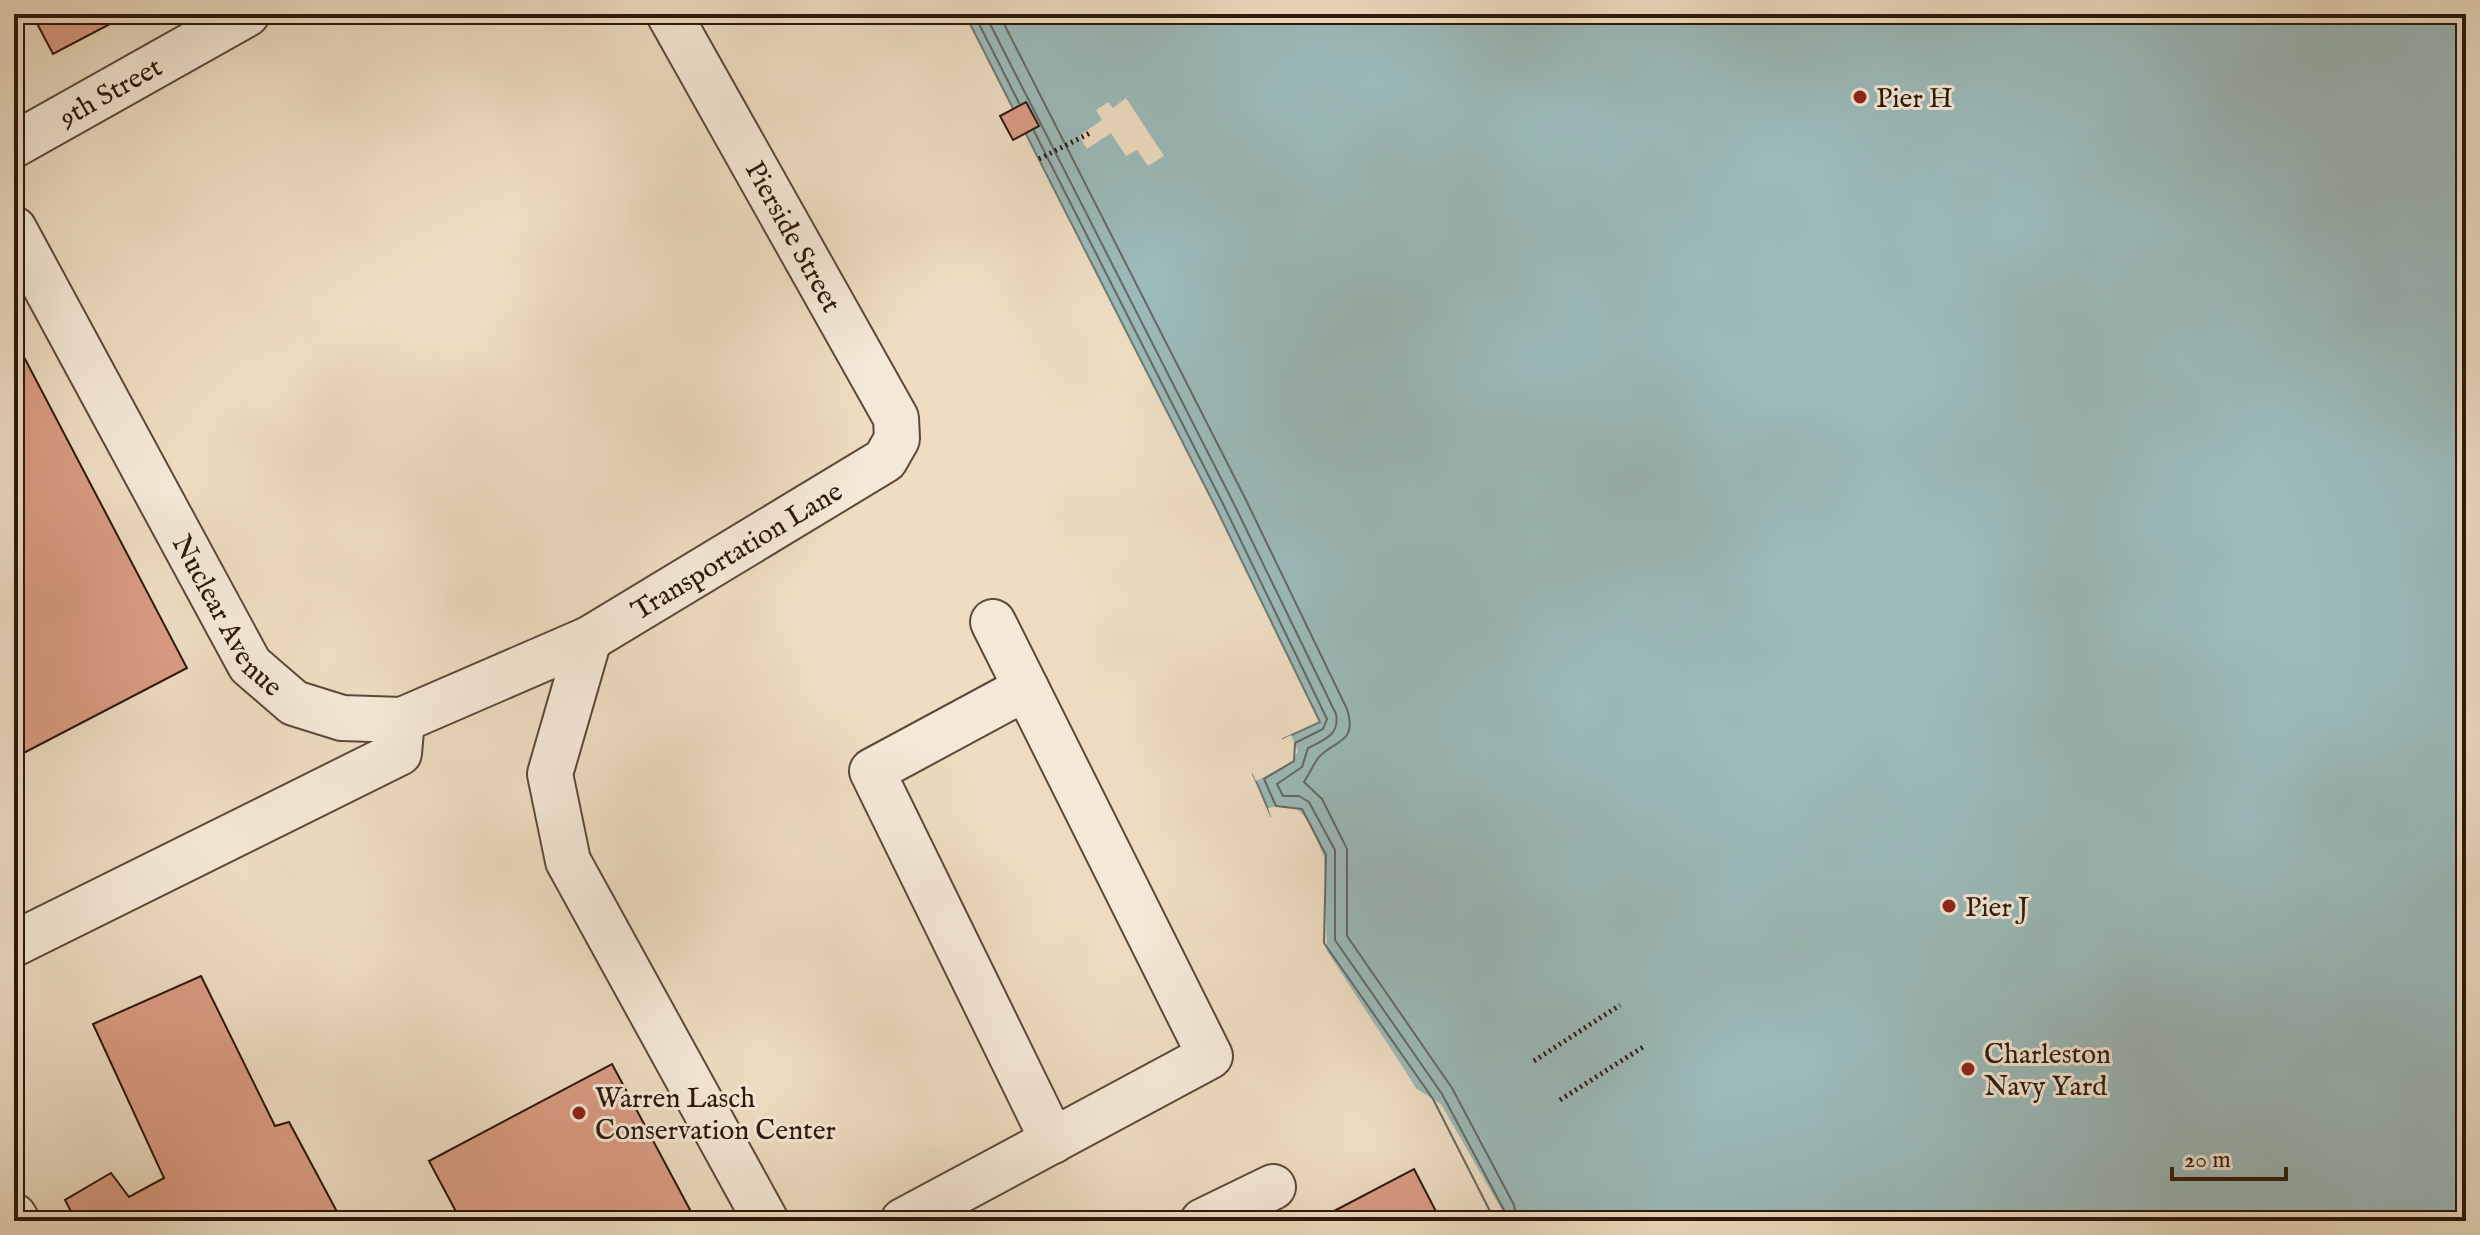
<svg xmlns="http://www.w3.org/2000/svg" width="2480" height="1235" font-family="'IM FELL English',serif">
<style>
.water{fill:#9bbaba;stroke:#6f7974;stroke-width:2}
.pier{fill:#eeddc2}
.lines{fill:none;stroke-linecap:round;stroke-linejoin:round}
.shore{stroke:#646962;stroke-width:2}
.building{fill:#da9c84;stroke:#2c180b;stroke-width:2}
.minor-casing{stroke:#5c4939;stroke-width:48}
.path{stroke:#2c180b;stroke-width:5;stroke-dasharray:2 4;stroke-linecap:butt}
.minor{stroke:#f4e9d7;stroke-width:44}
.poi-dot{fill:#8f2418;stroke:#f4e9d7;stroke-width:3}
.labels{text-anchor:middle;stroke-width:6;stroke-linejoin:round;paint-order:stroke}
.street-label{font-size:28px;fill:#2c180b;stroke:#f4e9d7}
.poi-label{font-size:28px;fill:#2c180b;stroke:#f4e9d7;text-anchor:start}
</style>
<rect width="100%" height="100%" fill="#eeddc2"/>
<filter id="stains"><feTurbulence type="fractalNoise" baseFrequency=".0025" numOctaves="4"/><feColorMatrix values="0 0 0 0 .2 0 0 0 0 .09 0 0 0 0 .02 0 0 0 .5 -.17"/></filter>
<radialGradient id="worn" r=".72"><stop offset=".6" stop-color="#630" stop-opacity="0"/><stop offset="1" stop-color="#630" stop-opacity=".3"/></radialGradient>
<!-- water -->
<path class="water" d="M965 14H2466V1221H1489L1426 1103 1316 945 1318 856 1296 814 1271 816 1253 774 1289 754 1283 739 1320 722 1217 510Z"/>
<!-- pier -->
<path class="pier" d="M1126 98 1164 156 1148 166 1137 150 1126 156 1111 133 1087 149 1079 136 1102 120 1096 110 1108 102 1113 108Z
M1291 735 1298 751 1292 762 1256 781 1251 770 1284 753 1279 741Z
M1278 806 1296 808 1309 821 1324 857 1327 951 1417 1089 1441 1104 1508 1221H1484L1423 1106 1312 947 1314 857 1293 818 1272 820 1268 808Z"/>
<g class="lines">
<!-- shore -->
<path class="shore" d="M974 14 1019 103
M985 14 1233 502 1336 714C1340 735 1324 740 1308 748L1302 767 1277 784 1283 796H1299L1309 802 1335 850V940L1442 1094 1504 1210 1505 1221
M999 14 1244 496 1347 709C1357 742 1338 739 1321 755 1315 760 1309 775 1304 782L1322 799 1347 849V936L1452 1088 1514 1205 1517 1221
M1034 131 1224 506 1327 719 1323 729 1295 743 1294 761 1264 779 1276 806 1302 809 1326 855 1324 943 1433 1099 1495 1221"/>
</g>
<!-- building -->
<path class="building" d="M32 14H129L53 54Z
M1026 102 1039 126 1013 140 1000 116Z
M14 338 187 668 14 758Z
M201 976 275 1126 289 1122 342 1221H76L65 1200 111 1173 129 1197 164 1178 93 1024Z
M612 1064 696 1221H461L429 1161Z
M1414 1169 1441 1221H1315Z"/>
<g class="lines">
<!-- minor casing -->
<g class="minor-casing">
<g id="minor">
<path id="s1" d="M14 145 247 14"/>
<path id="s2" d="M14 229 250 665 294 703 342 718 402 720 589 639 550 774 568 861 766 1221"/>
<path id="s3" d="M589 639 885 460 897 439 896 418 669 14"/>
<path d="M1026 688 872 771 1053 1141"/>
<path d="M14 944 399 753 402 720"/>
<path d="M14 1216 17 1221"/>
<path d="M903 1221 1210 1056 993 622"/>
<path d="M1203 1221 1273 1187"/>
</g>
</g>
<!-- path -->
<path class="path" d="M1039 159 1090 133
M1534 1061 1620 1005
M1560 1100 1643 1047"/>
<!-- minor -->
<use href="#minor" class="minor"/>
</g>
<!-- markers -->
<g class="poi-dot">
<circle cx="1860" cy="97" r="8"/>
<circle cx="1949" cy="906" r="8"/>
<circle cx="1968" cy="1069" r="8"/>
<circle cx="579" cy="1113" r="8"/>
</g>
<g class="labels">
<!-- street labels -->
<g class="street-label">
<text dy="10" stroke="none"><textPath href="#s1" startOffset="110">9th Street</textPath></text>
<text transform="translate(794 236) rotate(61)" y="10">Pierside Street</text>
<text dy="10" stroke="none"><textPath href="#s3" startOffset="172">Transportation Lane</textPath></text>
<text dy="10" stroke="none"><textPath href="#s2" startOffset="442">Nuclear Avenue</textPath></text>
</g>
<!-- poi labels -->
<g class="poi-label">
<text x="1876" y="107">Pier H</text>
<text x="1965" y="916">Pier J</text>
<text x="1984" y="1063">Charleston<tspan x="1984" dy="32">Navy Yard</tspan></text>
<text x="595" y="1107">Warren Lasch<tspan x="595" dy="32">Conservation Center</tspan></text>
</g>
</g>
<!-- margin -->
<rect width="2480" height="1235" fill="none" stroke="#eeddc2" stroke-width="48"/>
<rect x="16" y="16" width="2448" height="1203" fill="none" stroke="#2c180b" stroke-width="4"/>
<rect x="24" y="24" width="2432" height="1187" fill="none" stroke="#2c180b" stroke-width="2"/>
<!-- scale -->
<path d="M2172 1167v12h114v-12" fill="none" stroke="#2c180b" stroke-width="4"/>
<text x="2184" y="1167" font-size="24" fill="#2c180b" stroke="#f4e9d7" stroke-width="6" paint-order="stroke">20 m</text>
<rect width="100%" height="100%" filter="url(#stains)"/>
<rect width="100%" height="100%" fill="url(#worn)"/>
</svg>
